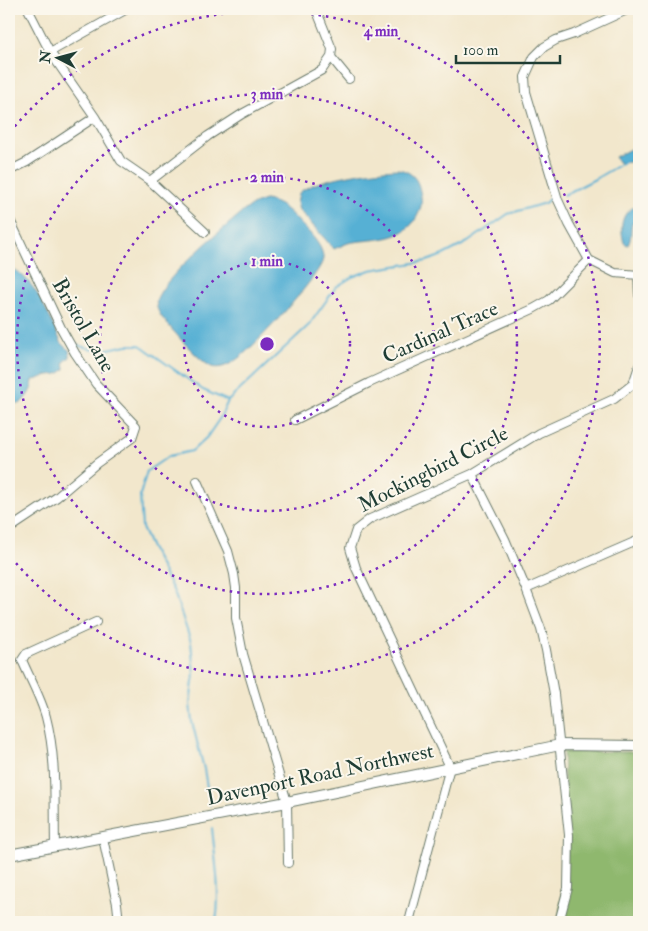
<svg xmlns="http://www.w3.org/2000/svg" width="648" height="931" font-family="'IM FELL Double Pica',serif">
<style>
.forest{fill:#8fb86e;stroke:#577a51}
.water{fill:#57b0d4;stroke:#3b7684}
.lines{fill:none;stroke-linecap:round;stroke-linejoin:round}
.stream{stroke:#57b0d4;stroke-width:2}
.minor-casing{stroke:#697869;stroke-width:10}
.tertiary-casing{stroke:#697869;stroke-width:12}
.minor{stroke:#fff;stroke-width:8}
.tertiary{stroke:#fff;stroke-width:10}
.ring{fill:none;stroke:#7b2cbf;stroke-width:2.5;stroke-dasharray:2.5 5}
.labels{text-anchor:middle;stroke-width:4;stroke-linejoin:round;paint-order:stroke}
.street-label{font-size:21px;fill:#1f3d34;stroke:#fbf7ec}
.centre{fill:#7b2cbf;stroke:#fbf7ec;stroke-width:2.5}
.ring-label{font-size:15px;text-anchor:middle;font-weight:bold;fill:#7b2cbf;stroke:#fbf7ec;stroke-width:4;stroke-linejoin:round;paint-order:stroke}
</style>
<rect width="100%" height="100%" fill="#fbf7ec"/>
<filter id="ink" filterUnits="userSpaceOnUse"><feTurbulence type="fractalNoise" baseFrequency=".02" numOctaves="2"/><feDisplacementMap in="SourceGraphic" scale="10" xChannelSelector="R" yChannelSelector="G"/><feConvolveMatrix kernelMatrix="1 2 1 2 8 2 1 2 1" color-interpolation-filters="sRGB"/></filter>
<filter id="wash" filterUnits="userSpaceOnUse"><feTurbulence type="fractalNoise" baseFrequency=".0096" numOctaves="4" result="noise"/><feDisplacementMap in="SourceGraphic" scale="20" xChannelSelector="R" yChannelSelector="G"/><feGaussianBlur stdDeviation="1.12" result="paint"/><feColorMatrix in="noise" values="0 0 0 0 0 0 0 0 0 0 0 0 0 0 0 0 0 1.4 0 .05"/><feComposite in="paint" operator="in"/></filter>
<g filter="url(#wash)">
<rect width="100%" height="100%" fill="#f2e7cc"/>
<!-- forest -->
<path class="forest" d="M563 751 639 752V922H558L567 860Z"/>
<!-- water -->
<path class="water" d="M636 146H639V159L629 162 619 163 615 157Z
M398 169C410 171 418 178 420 191 423 203 421 210 415 220 400 243 371 238 348 243 343 245 339 247 334 249L299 210 297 203 299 193C315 178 374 170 398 169Z
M639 192V223H632C630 231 632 238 628 245L624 243C620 228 620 213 636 206L637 194Z
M265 200C280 202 289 211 299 222 308 231 324 246 323 259 321 275 255 346 240 357 232 363 222 370 212 367 201 363 169 327 161 316 158 311 155 305 157 299 164 277 225 227 245 210L254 204Z
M9 268C33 273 51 321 61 342L69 350 70 357 64 362 65 369C59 375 56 374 49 375 43 376 41 379 33 380 32 392 27 396 20 404L9 402Z"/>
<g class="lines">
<!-- stream -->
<path class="stream" d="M564 195 595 179 624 162
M74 347 76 345 99 351 127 345H140L203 390 228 401
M210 805 204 769 192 722 190 704 194 674 191 642 174 592 151 548 142 528 140 495 147 471 169 456 192 451 207 437 220 418 228 401 309 325 336 287 352 277 370 270 427 261 443 255 468 242 508 214 545 203 549 199
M212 828C215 859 221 892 216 922"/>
</g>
</g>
<g filter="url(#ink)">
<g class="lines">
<!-- minor casing -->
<g class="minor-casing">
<path id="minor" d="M28 9 50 52 95 117 121 161 150 181 205 232
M316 9 332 49 331 57 349 79
M629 9 574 34 556 40 544 47 534 57 525 77 526 92 558 200 569 224 589 260 615 273 639 275
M50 52 127 9
M9 171 27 162 95 117
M150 181 208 136 242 114 322 70 331 57
M9 218 61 328 75 353 96 384 136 426 132 438 97 463 57 497 9 529
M638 275 639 295
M295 420 369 383 533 309 549 300 589 260
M472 474 505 539 526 589 541 629 546 650 554 694 569 835 568 888 559 922
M197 481 228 551 234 574 236 588V618L243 654 287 802 288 863
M526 589 639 540
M103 838 117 904 119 922
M55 847C54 804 57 759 46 717 41 698 30 679 22 660L26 654 96 622
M409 922 450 767 356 568 350 548 356 530 370 519 472 474 539 433 614 399 633 384 639 366"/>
</g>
<!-- tertiary casing -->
<g class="tertiary-casing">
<path id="tertiary" d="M9 855 287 802 560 745 639 746"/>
</g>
<!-- minor -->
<use href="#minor" class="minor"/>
<!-- tertiary -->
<use href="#tertiary" class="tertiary"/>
</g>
</g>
<!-- distance rings -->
<g class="ring">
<circle cx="267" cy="344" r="83"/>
<circle cx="267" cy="344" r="167"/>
<circle cx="267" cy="344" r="250"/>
<path d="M10 132A333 333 0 1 1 10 556"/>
</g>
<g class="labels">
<!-- street labels -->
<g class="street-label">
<text transform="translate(84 325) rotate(60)" y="7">Bristol Lane</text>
<text transform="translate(440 332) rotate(-24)" y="7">Cardinal Trace</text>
<text transform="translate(433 469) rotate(-27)" y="7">Mockingbird Circle</text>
<text transform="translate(320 774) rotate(-12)" y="7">Davenport Road Northwest</text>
</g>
</g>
<circle cx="267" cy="344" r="8" class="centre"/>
<g class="ring-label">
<text x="381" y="36">4 min</text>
<text x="267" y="99">3 min</text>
<text x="267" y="182">2 min</text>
<text x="267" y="266">1 min</text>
</g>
<!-- margin -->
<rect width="648" height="931" fill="none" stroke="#fbf7ec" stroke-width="30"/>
<!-- north arrow -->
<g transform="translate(58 58) rotate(276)" stroke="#fbf7ec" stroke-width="4" paint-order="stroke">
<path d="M0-4L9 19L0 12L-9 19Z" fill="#1f3d34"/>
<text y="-8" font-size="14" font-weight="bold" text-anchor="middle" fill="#1f3d34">N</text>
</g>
<!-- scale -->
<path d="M456 55v8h104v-8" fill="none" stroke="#1f3d34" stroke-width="2.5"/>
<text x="463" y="55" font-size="15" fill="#1f3d34" stroke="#fbf7ec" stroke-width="4" paint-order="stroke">100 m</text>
</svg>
